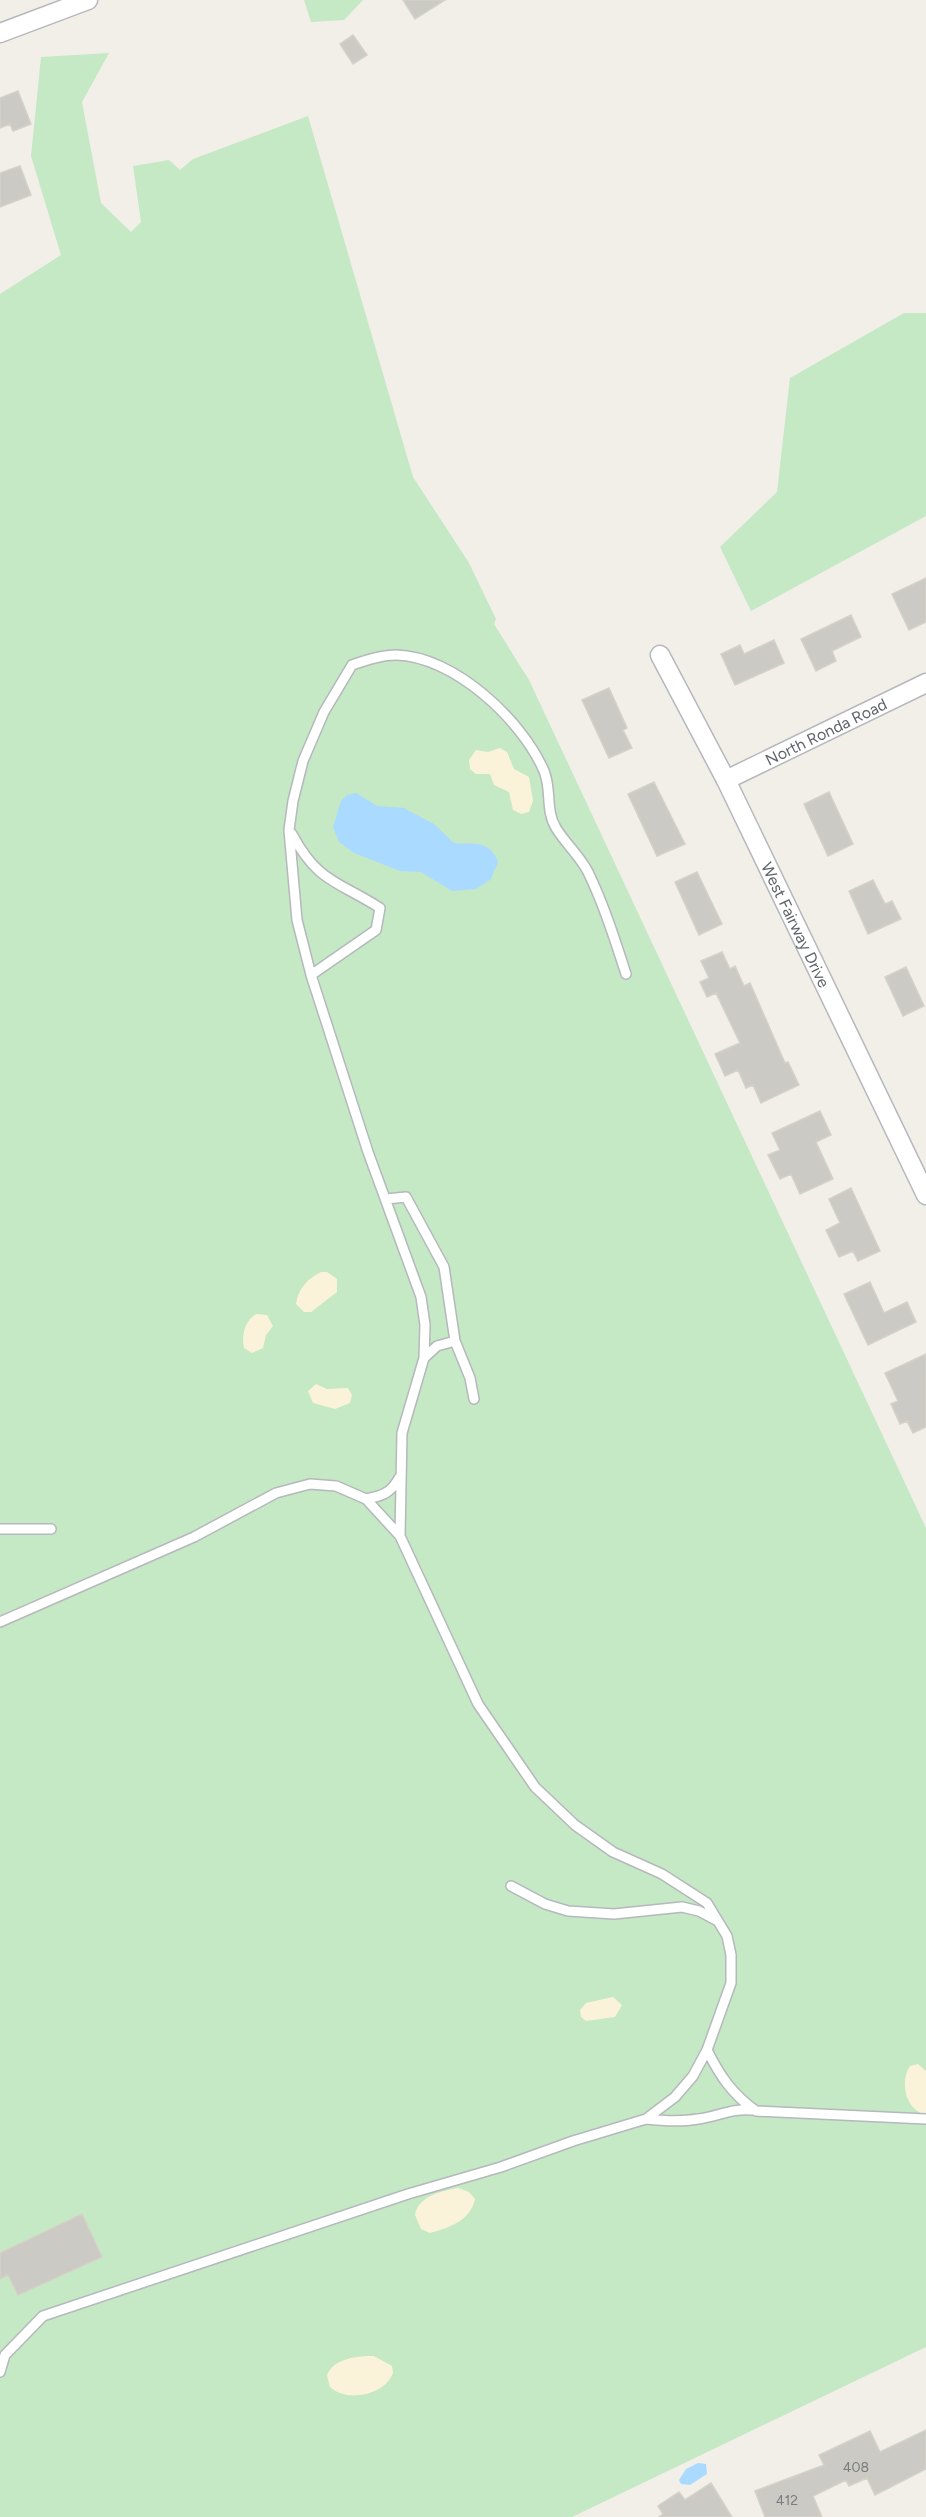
<svg xmlns="http://www.w3.org/2000/svg" width="926" height="2517" font-family="Figtree,sans-serif">
<style>
.green{fill:#c5e8c5}
.sand{fill:#fbf3d9}
.water{fill:#aadaff}
.building{fill:#cccac5;stroke:#d6d1c6;stroke-width:1.5}
.lines{fill:none;stroke-linecap:round;stroke-linejoin:round}
.lane-casing{stroke:#b5b8bc;stroke-width:12}
.street-casing{stroke:#b5b8bc;stroke-width:21}
.lane{stroke:#fff;stroke-width:9}
.street{stroke:#fff;stroke-width:18}
.labels{text-anchor:middle;stroke-width:4.5;stroke-linejoin:round;paint-order:stroke}
.number-label{font-size:14px;fill:#7a7d7f}
.street-label{font-size:16px;fill:#5f6368;stroke:#fff}
</style>
<rect width="100%" height="100%" fill="#f1efe8"/>
<!-- green -->
<path class="green" d="M304 0H363L344 20 311 22Z
M109 53 82 102 101 203 131 232 141 222 133 166 169 160 180 170 193 159 308 116 413 477 469 563 496 619 494 624 529 680 926 1528V2347L572 2517H0V294L61 255 31 156 41 57Z
M904 313H926V516L751 611 720 547 777 492 790 378Z"/>
<!-- sand -->
<path class="sand" d="M500 748 507 752 514 769 529 777 533 801 529 812 521 814 513 810 509 792 494 785 490 774H476L470 769 469 760 476 750 488 752Z
M321 1272H327L337 1279V1292L311 1312H304L296 1304C298 1289 308 1278 321 1272Z
M256 1314 267 1315 273 1326 266 1335 263 1348 252 1353 244 1348C241 1335 245 1321 256 1314Z
M316 1384 327 1389 348 1388 352 1395 350 1403 335 1409 313 1403 308 1391Z
M613 1997 622 2005 615 2017 586 2021 581 2017 580 2010 586 2003Z
M918 2064 926 2071V2115C906 2110 899 2083 910 2066Z
M458 2188 469 2192 475 2199C471 2220 449 2228 430 2233L421 2229 415 2215C418 2196 442 2191 458 2188Z
M374 2356 392 2366 393 2373C385 2395 347 2403 330 2387L327 2375C334 2358 358 2356 374 2356Z"/>
<!-- water -->
<path class="water" d="M356 793 377 806 404 808 413 813 434 824 454 843C474 844 490 840 498 862L491 879 476 889 452 891 421 872 400 871 354 853 339 842 333 827 341 801 347 795Z
M698 2463 706 2464 707 2474 690 2485 681 2484 679 2480 686 2469Z"/>
<!-- building -->
<path class="building" d="M403 0H445L415 19Z
M353 35 367 55 353 64 340 44Z
M18 91 31 124 13 131 10 124 0 128V98Z
M20 166 31 195 0 207V173Z
M926 578V622L909 630 892 594Z
M851 615 861 637 832 651 836 661 816 671 801 639Z
M774 640 784 663 735 685 721 654 740 645 744 654Z
M609 688 627 728 623 730 632 748 609 758 582 700Z
M654 782 685 844 657 856 628 794Z
M829 792 853 844 828 856 804 804Z
M697 872 722 924 699 935 675 882Z
M873 880 885 904 892 901 901 919 868 934 849 891Z
M722 952 730 969 735 966 744 986 750 983 785 1063 788 1062 799 1085 761 1103 753 1085 746 1088 738 1070 725 1076 715 1054 740 1043 716 993 707 997 700 982 709 978 701 961Z
M906 967 924 1006 903 1016 885 977Z
M820 1111 831 1135 816 1142 833 1179 800 1194 791 1174 780 1179 768 1155 780 1150 772 1133Z
M851 1188 880 1251 858 1261 853 1251 839 1257 826 1230 840 1223 829 1199Z
M870 1282 884 1313 907 1302 916 1322 868 1345 844 1294Z
M926 1354V1427L913 1433 907 1421 900 1424 891 1404 898 1401 885 1373Z
M82 2214 102 2257 18 2295 8 2275 0 2279V2253Z
M926 2430V2469L875 2495 867 2478 849 2486 846 2480 813 2496 822 2517H765L755 2491 824 2465 819 2455 870 2431 880 2452Z
M711 2483 732 2517H659L663 2514 658 2506 679 2492 685 2500Z"/>
<g class="lines">
<!-- lane casing -->
<g class="lane-casing">
<path id="lane" d="M292 834C318 883 338 881 380 908L376 930 311 975
M386 1199 406 1197 444 1267 455 1341 470 1378 474 1399
M424 1358 437 1346 455 1341
M366 1499C382 1496 391 1493 399 1478
M0 1529H51
M400 1536 402 1433 424 1358 425 1325 421 1297 368 1152 311 975 297 920 289 830 293 801 303 761 324 712 352 665C366 660 381 655 396 655 454 656 522 720 544 771 552 790 545 810 556 828 565 843 580 856 588 872 604 905 615 940 626 974
M0 1622 194 1537 276 1493 310 1484 336 1486 366 1499 400 1536 478 1704 535 1787 575 1825 613 1852 662 1874 707 1903 727 1936 731 1955V1983L707 2050 693 2076 675 2097 646 2119 573 2141 501 2167 408 2194 43 2316 5 2355 0 2372
M511 1886 545 1904 568 1911 614 1914 682 1907 699 1911 716 1920
M707 2050C720 2076 732 2094 756 2111L926 2119
M646 2119C664 2121 681 2122 698 2119 720 2116 731 2108 753 2110"/>
</g>
<!-- street casing -->
<g class="street-casing">
<g id="street">
<path d="M0 33 88 0"/>
<path id="s1" d="M660 655 726 780 926 1195"/>
<path id="s2" d="M726 780 926 683"/>
</g>
</g>
<!-- lane -->
<use href="#lane" class="lane"/>
<!-- street -->
<use href="#street" class="street"/>
</g>
<g class="labels">
<!-- number labels -->
<g class="number-label">
<text x="856" y="2472">408</text>
<text x="787" y="2505">412</text>
</g>
<!-- street labels -->
<g class="street-label">
<text dy="6" stroke="none"><textPath href="#s2" startOffset="111">North Ronda Road</textPath></text>
<text dy="6" stroke="none"><textPath href="#s1" startOffset="302">West Fairway Drive</textPath></text>
</g>
</g>
</svg>
